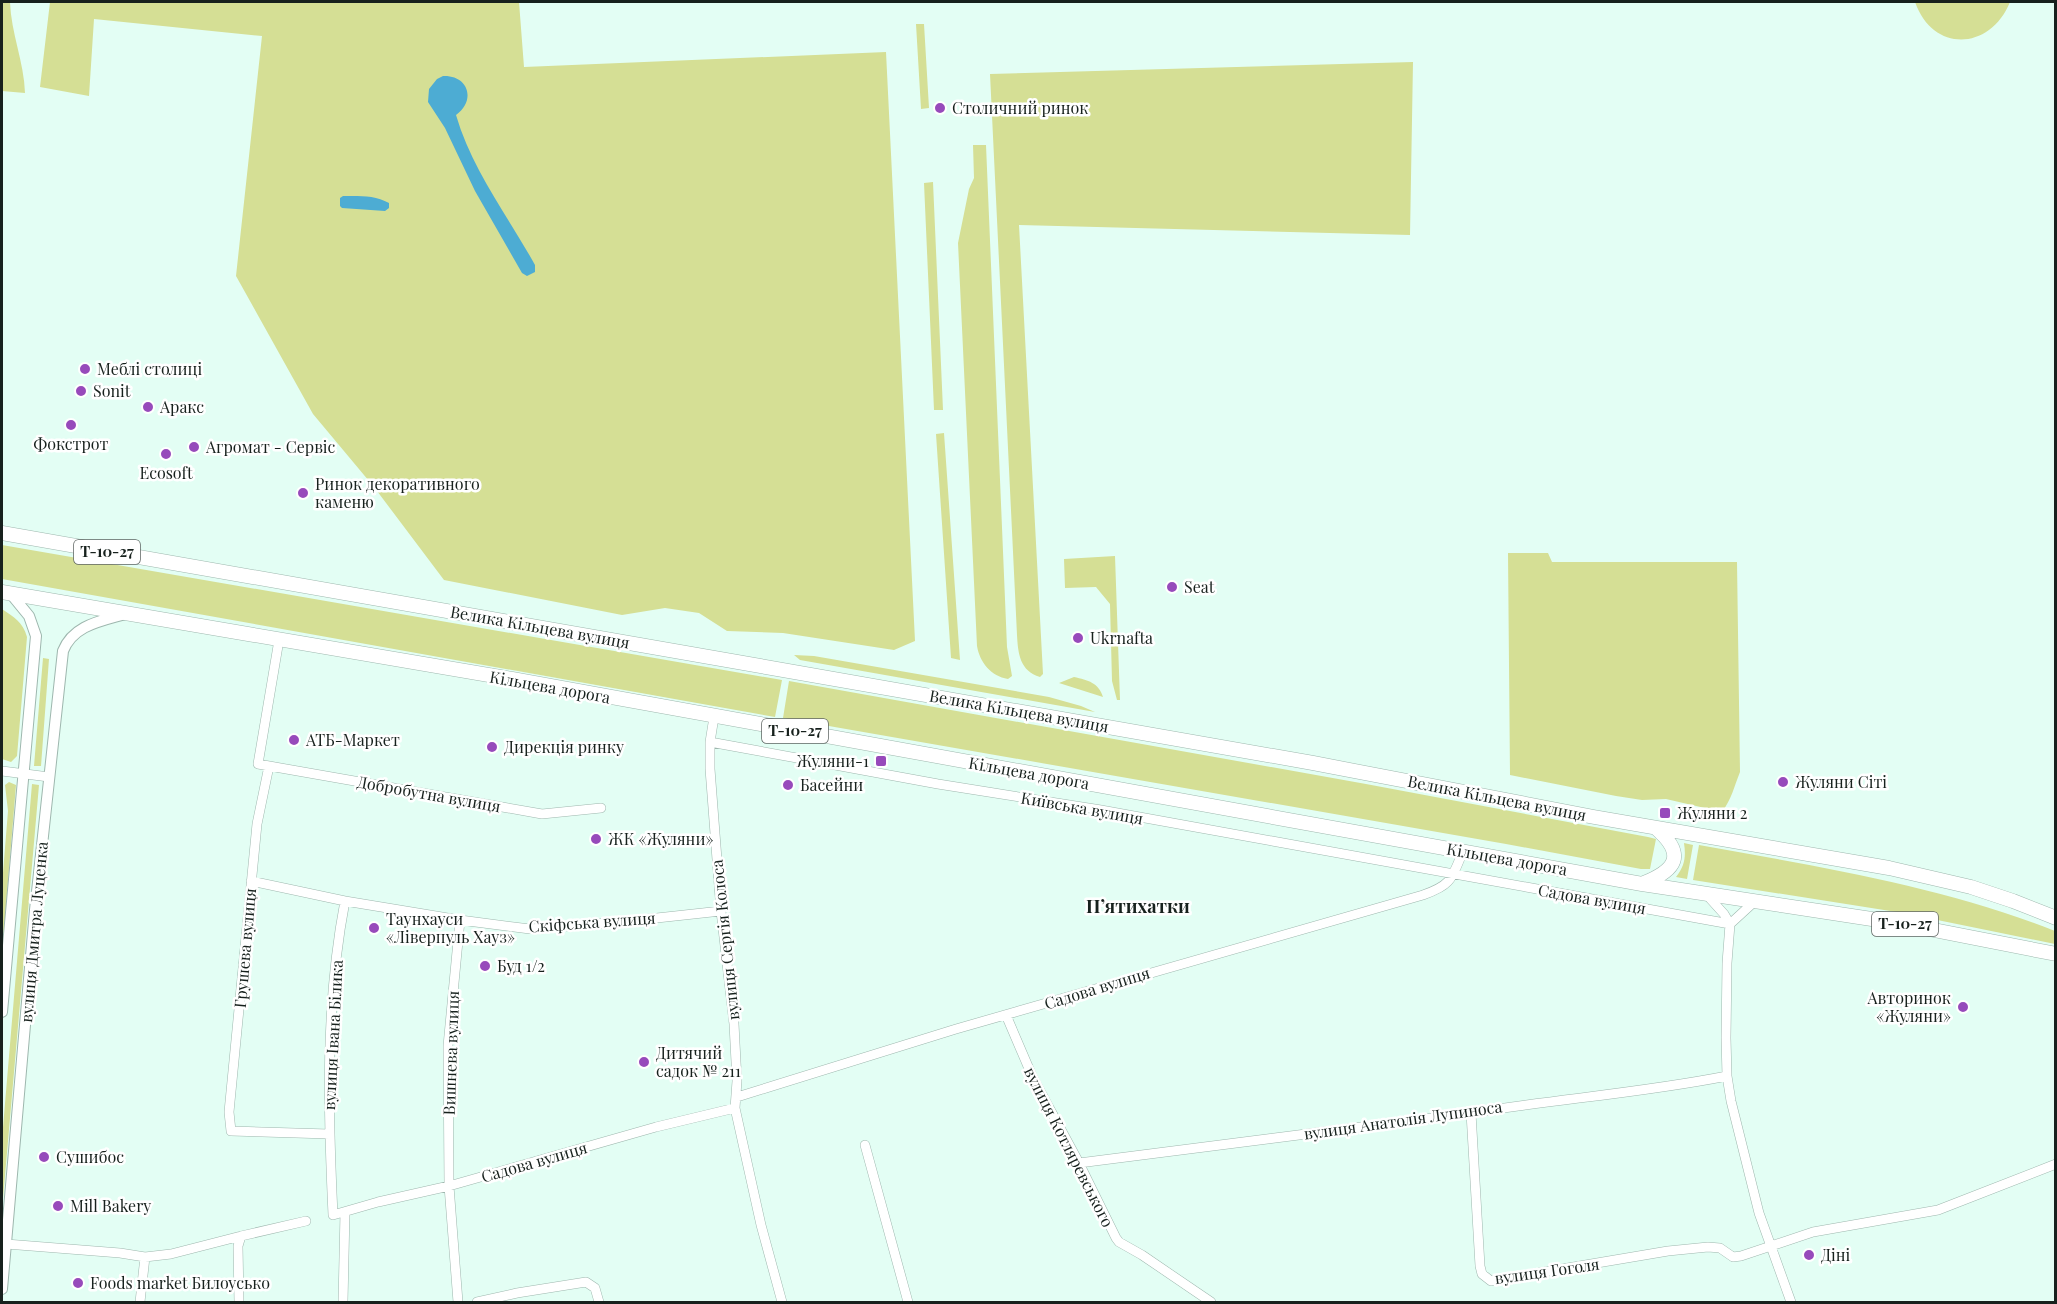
<svg xmlns="http://www.w3.org/2000/svg" width="2057" height="1304" font-family="'Playfair Display',serif">
<style>
.green{fill:#d5df95}
.water{fill:#4dacd3}
.lines{fill:none;stroke-linecap:round;stroke-linejoin:round}
.minor-casing{stroke:#9eb7ae;stroke-width:10}
.major-casing{stroke:#9eb7ae;stroke-width:12}
.highway-casing{stroke:#9eb7ae;stroke-width:15}
.minor{stroke:#fff;stroke-width:9}
.major{stroke:#fff;stroke-width:10}
.highway{stroke:#fff;stroke-width:14}
.poi-dot{fill:#974abb;stroke:#fff;stroke-width:2}
.labels{text-anchor:middle;stroke-width:5;stroke-linejoin:round;paint-order:stroke}
.shield{fill:#fff;stroke:#5d6461;stroke-width:1.5}
.shield-label{font-size:15px;font-weight:bold;fill:#17211d}
.poi-label{font-size:16px;fill:#17211d;stroke:#fff;text-anchor:start}
.street-label{font-size:16px;fill:#17211d;stroke:#fff}
.neighbourhood-label{font-size:18px;font-weight:bold;fill:#17211d;stroke:#fff}
</style>
<rect width="100%" height="100%" fill="#e3fef4"/>
<!-- green -->
<path class="green" d="M2 2H10C11 33 24 62 25 93L2 91Z
M50 2H519L524 67 886 52 915 641 894 650 783 633 727 631 699 613 665 608 622 615 444 580 374 487 313 414 236 276 262 36 94 19 89 96 40 87Z
M1915 2H2010C1990 51 1933 53 1915 2Z
M916 24H924L929 108 921 109Z
M1413 62 1410 235 1019 225 1043 674 1040 677C1020 671 1018 654 1017 635L990 74Z
M973 145H986L1007 647 1012 676 1008 679C991 676 980 663 977 646L958 243 969 189 974 178Z
M933 182 943 410H934L924 183Z
M944 433 960 660 951 658 936 434Z
M2 545 782 680 775 717 2 579Z
M1508 553H1548L1552 562H1737L1740 772C1734 787 1732 798 1722 812L1666 799 1642 800 1616 796 1510 775Z
M1115 556 1120 700H1117L1112 681 1110 604 1096 587 1065 588 1064 559Z
M2 609C14 617 23 622 27 637L17 756 11 762 2 759Z
M794 655 814 656 1049 697 1081 706 1095 712 800 660Z
M43 658 49 659 41 766H34Z
M1074 677C1088 680 1099 683 1103 697L1059 683Z
M789 681 1366 784 1648 837 1656 839 1650 869H1641L1506 844 783 718Z
M9 782 16 785 2 953V885L8 811 5 785Z
M32 784 39 785 2 1210V1139Z
M1684 843 1693 845 1687 879 1676 877C1685 866 1686 856 1684 843Z
M1699 845C1820 867 1941 886 2055 931V944L1903 913 1693 880Z"/>
<!-- water -->
<path class="water" d="M443 76C469 75 476 101 456 115 472 170 508 216 535 265V272L527 276 522 273 475 191 445 128 428 102 429 89 437 79Z
M343 196C359 196 375 195 389 203V208L385 211 342 208 340 206V198Z"/>
<g class="lines">
<!-- minor casing -->
<g class="minor-casing">
<path id="minor" d="M279 640 258 764 542 814 601 808
M714 717 710 742V769L721 911 734 1024 737 1081 735 1108 761 1225 782 1302
M710 742 938 784 1101 810 1730 924
M269 766 257 824 229 1112 231 1131 329 1134
M2 771 49 777
M251 881 345 901 460 920 530 929 620 922 721 911
M1706 894 1724 914 1730 924 1727 963 1726 1038 1727 1076 1731 1101 1759 1213 1791 1302
M345 901C325 1005 328 1110 333 1215L378 1202 449 1186 656 1127 735 1108
M1730 924 1754 902
M1006 1015 1033 1078 1079 1163 1116 1238 1119 1242 1142 1255 1211 1302
M737 1097 956 1029 1423 895C1452 885 1452 878 1463 851
M1471 1113 1480 1266 1482 1274 1491 1281 1668 1251 1708 1247 1720 1248 1733 1257 1741 1256 1813 1232 1938 1210 2056 1164
M865 1145 908 1302
M1079 1163 1471 1113C1556 1099 1642 1093 1727 1076
M6 1244 120 1253 145 1257 171 1254 241 1236 306 1221
M140 1302 145 1257
M239 1302 238 1246 241 1236
M343 1302 345 1212
M458 1302 449 1186 448 1046 460 920
M477 1302 517 1293 586 1282 595 1288 599 1302"/>
</g>
<!-- major casing -->
<g class="major-casing">
<path id="major" d="M2 1012 36 636 29 616 11 594
M2 1289 35 910 63 651C73 625 101 621 125 614"/>
</g>
<!-- highway casing -->
<g class="highway-casing">
<path id="highway" d="M2 533 1313 763 1594 817 1889 868 1971 887 2013 901 2056 918
M2 592 512 679 1642 884 1898 923 2056 954
M1644 883C1676 870 1686 855 1657 829"/>
</g>
<!-- minor -->
<use href="#minor" class="minor"/>
<!-- major -->
<use href="#major" class="major"/>
<!-- highway -->
<use href="#highway" class="highway"/>
</g>
<!-- markers -->
<g class="poi-dot">
<circle cx="940" cy="108" r="6"/>
<circle cx="85" cy="369" r="6"/>
<circle cx="81" cy="391" r="6"/>
<circle cx="148" cy="407" r="6"/>
<circle cx="71" cy="425" r="6"/>
<circle cx="194" cy="447" r="6"/>
<circle cx="166" cy="454" r="6"/>
<circle cx="303" cy="493" r="6"/>
<circle cx="1172" cy="587" r="6"/>
<circle cx="1078" cy="638" r="6"/>
<circle cx="294" cy="740" r="6"/>
<circle cx="492" cy="747" r="6"/>
<rect x="875" y="755" width="12" height="12" rx="3"/>
<circle cx="1783" cy="782" r="6"/>
<circle cx="788" cy="785" r="6"/>
<rect x="1659" y="807" width="12" height="12" rx="3"/>
<circle cx="596" cy="839" r="6"/>
<circle cx="374" cy="928" r="6"/>
<circle cx="485" cy="966" r="6"/>
<circle cx="1963" cy="1007" r="6"/>
<circle cx="644" cy="1062" r="6"/>
<circle cx="44" cy="1157" r="6"/>
<circle cx="58" cy="1206" r="6"/>
<circle cx="1809" cy="1255" r="6"/>
<circle cx="78" cy="1283" r="6"/>
</g>
<g class="labels">
<!-- shield labels -->
<g class="shield">
<rect x="74" y="540" width="66" height="24" rx="4.5"/>
<rect x="762" y="719" width="66" height="24" rx="4.5"/>
<rect x="1872" y="912" width="66" height="24" rx="4.5"/>
</g>
<g class="shield-label">
<text x="107" y="557">Т-10-27</text>
<text x="795" y="736">Т-10-27</text>
<text x="1905" y="929">Т-10-27</text>
</g>
<!-- poi labels -->
<g class="poi-label">
<text x="952" y="114">Столичний ринок</text>
<text x="97" y="375">Меблі столиці</text>
<text x="93" y="397">Sonit</text>
<text x="160" y="413">Аракс</text>
<text x="71" y="450" text-anchor="middle">Фокстрот</text>
<text x="206" y="453">Агромат - Сервіс</text>
<text x="166" y="479" text-anchor="middle">Ecosoft</text>
<text x="315" y="490">Ринок декоративного<tspan x="315" dy="18">каменю</tspan></text>
<text x="1184" y="593">Seat</text>
<text x="1090" y="644">Ukrnafta</text>
<text x="306" y="746">АТБ-Маркет</text>
<text x="504" y="753">Дирекція ринку</text>
<text x="869" y="767" text-anchor="end">Жуляни-1</text>
<text x="1795" y="788">Жуляни Сіті</text>
<text x="800" y="791">Басейни</text>
<text x="1677" y="819">Жуляни 2</text>
<text x="608" y="845">ЖК «Жуляни»</text>
<text x="386" y="925">Таунхауси<tspan x="386" dy="18">«Ліверпуль Хауз»</tspan></text>
<text x="497" y="972">Буд 1/2</text>
<text x="1951" y="1004" text-anchor="end">Авторинок<tspan x="1951" dy="18">«Жуляни»</tspan></text>
<text x="656" y="1059">Дитячий<tspan x="656" dy="18">садок № 211</tspan></text>
<text x="56" y="1163">Сушибос</text>
<text x="70" y="1212">Mill Bakery</text>
<text x="1821" y="1261">Діні</text>
<text x="90" y="1289">Foods market Билоусько</text>
</g>
<!-- street labels -->
<g class="street-label">
<text transform="translate(540 627) rotate(10)" y="6">Велика Кільцева вулиця</text>
<text transform="translate(550 687) rotate(10)" y="6">Кільцева дорога</text>
<text transform="translate(1019 711) rotate(10)" y="6">Велика Кільцева вулиця</text>
<text transform="translate(1029 773) rotate(10)" y="6">Кільцева дорога</text>
<text transform="translate(429 794) rotate(10)" y="6">Добробутна вулиця</text>
<text transform="translate(1497 798) rotate(11)" y="6">Велика Кільцева вулиця</text>
<text transform="translate(1082 808) rotate(10)" y="6">Київська вулиця</text>
<text transform="translate(1507 859) rotate(10)" y="6">Кільцева дорога</text>
<text transform="translate(1592 899) rotate(10)" y="6">Садова вулиця</text>
<text transform="translate(592 922) rotate(-4)" y="6">Скіфська вулиця</text>
<text transform="translate(34 932) rotate(-85)" y="6">вулиця Дмитра Луценка</text>
<text transform="translate(725 940) rotate(-96)" y="6">вулиця Сергія Колоса</text>
<text transform="translate(245 948) rotate(-85)" y="6">Грушева вулиця</text>
<text transform="translate(1097 988) rotate(-17)" y="6">Садова вулиця</text>
<text transform="translate(333 1035) rotate(-87)" y="6">вулиця Івана Білика</text>
<text transform="translate(451 1053) rotate(-88)" y="6">Вишнева вулиця</text>
<text transform="translate(1403 1120) rotate(-8)" y="6">вулиця Анатолія Лупиноса</text>
<text transform="translate(1069 1147) rotate(63)" y="6">вулиця Котляревського</text>
<text transform="translate(534 1162) rotate(-16)" y="6">Садова вулиця</text>
<text transform="translate(1547 1271) rotate(-8)" y="6">вулиця Гоголя</text>
</g>
<!-- neighbourhood labels -->
<g class="neighbourhood-label">
<text x="1138" y="913">Пʼятихатки</text>
</g>
</g>
<!-- border -->
<rect width="2057" height="1304" fill="none" stroke="#17211d" stroke-width="6"/>
</svg>
